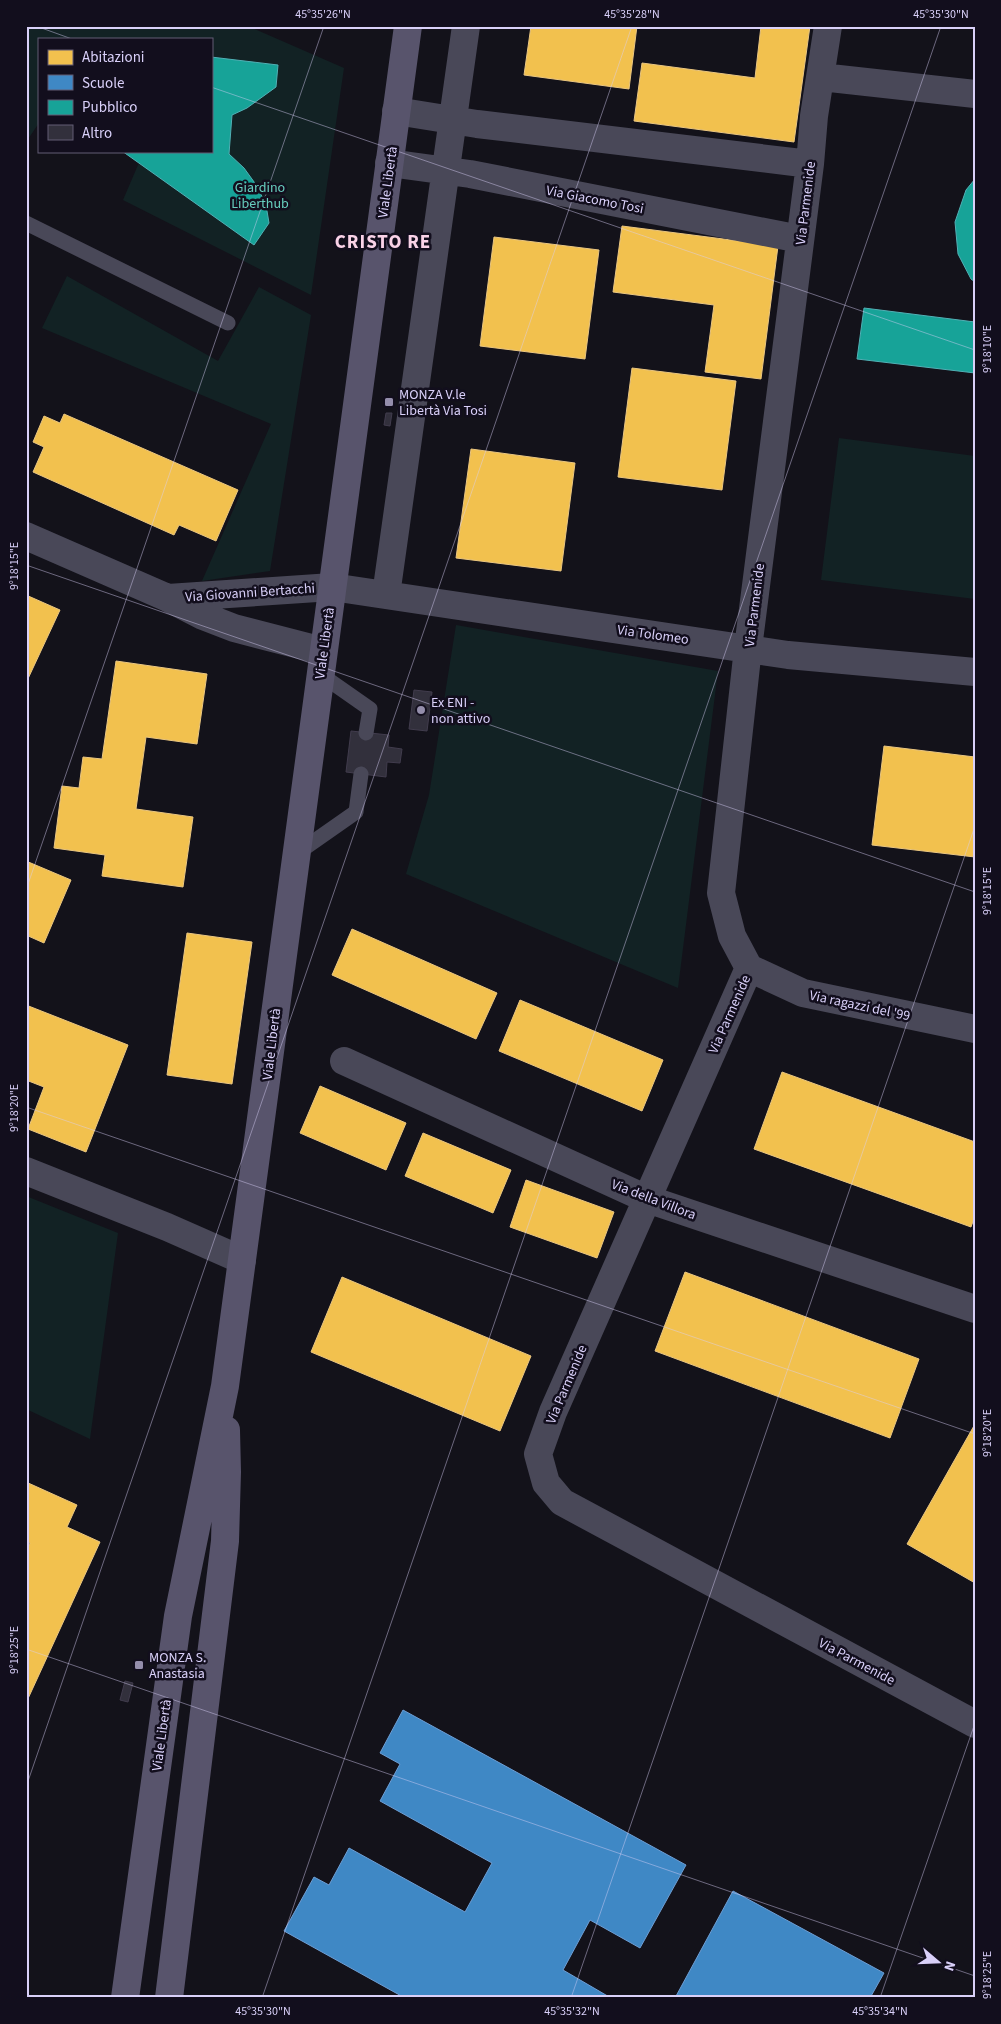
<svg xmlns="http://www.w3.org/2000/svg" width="1001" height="2024" font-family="'Source Sans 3',sans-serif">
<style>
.green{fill:#122224}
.homes{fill:#f2c14e;stroke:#eac681}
.schools{fill:#3f88c5;stroke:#6d9ed5}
.public{fill:#17a398;stroke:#51b0b5}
.building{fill:#32303c;stroke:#413c4d}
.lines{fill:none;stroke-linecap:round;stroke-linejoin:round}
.lane{stroke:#494858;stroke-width:15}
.street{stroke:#494858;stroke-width:28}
.secondary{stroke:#58546c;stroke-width:28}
.ticks{fill:none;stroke:#d9d0f9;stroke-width:1;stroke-opacity:0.45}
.poi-dot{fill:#948eab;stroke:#120e1d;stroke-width:2}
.labels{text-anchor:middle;stroke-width:5;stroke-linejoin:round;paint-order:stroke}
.street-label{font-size:14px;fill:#d9d0f9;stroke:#120e1d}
.park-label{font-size:14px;fill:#67cebf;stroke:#120e1d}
.poi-label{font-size:14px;fill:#d9d0f9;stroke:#120e1d;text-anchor:start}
.district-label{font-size:19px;font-weight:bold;letter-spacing:1px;fill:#f9d2e7;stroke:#120e1d}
.neatline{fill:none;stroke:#d9d0f9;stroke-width:2}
.ticks-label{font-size:12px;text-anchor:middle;fill:#d9d0f9}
</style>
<rect width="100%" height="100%" fill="#13121a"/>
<!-- green -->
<path class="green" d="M26 26H248L344 68 311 295 123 200 144 151H211V39H39V123L26 142Z
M67 276 218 361 259 287 311 315 270 571 202 581 271 424 42 328Z
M839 438 975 456V599L821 580Z
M456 625 718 671 678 988 406 874 429 795Z
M26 1196 118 1233 90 1439 26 1409Z"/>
<!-- homes -->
<path class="homes" d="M531 26H637L629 89 524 75Z
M761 26H810L794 142 634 121 642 63 755 78Z
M622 226 778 246 761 379 705 372 714 305 613 292Z
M494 237 599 250 585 359 480 346Z
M632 368 736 381 722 490 618 477Z
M64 414 238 490 216 541 179 525 174 535 33 472 44 447 33 442 44 416 60 423Z
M471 449 575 463 561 571 456 558Z
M26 595 60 610 26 683Z
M116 661 207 674 197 744 146 737 136 809 193 817 183 887 102 876 105 855 54 848 62 786 79 788 83 757 102 759Z
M884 746 975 757V857L872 845Z
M26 861 71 880 44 943 26 935Z
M352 929 497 993 476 1039 332 975Z
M187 933 252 942 232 1084 167 1075Z
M520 1000 663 1060 642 1111 499 1051Z
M26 1005 128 1045 86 1152 28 1129 44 1087 26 1080Z
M782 1072 975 1142V1216L971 1227 754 1149Z
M320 1086 406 1123 386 1170 300 1133Z
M423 1133 511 1170 493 1213 405 1176Z
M526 1180 614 1212 597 1258 510 1227Z
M685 1272 919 1359 890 1438 655 1351Z
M342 1277 531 1356 500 1431 311 1352Z
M975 1424V1583L907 1544Z
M26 1482 77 1505 67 1527 100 1542 26 1703V1551L30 1543 26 1541Z"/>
<!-- schools -->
<path class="schools" d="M403 1710 686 1865 640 1948 590 1920 563 1970 611 1998H405L284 1931 314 1877 329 1885 349 1848 465 1912 492 1863 380 1801 400 1764 380 1753Z
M733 1891 884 1973 870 1998H675Z"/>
<!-- public -->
<path class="public" d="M211 57 278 65 276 87 247 108 232 115 229 154 244 168 257 186 266 205 269 223 254 245 122 151H211Z
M975 179V282L971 279 958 254 955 222 966 190Z
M864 308 975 322V373L857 359Z"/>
<!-- building -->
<path class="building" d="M386 413H392L390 426 384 425Z
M414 690 432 692 427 731 409 729Z
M351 731 389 735 388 747 402 749 400 763 387 762 386 777 346 772Z
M125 1681 133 1683 128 1702 120 1700Z"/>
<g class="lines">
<!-- lane -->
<path class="lane" d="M26 223 228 323
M320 674 370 709 366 733
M296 854 356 812 361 774"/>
<!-- street -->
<path class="street" d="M821 77 975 94
M396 111 477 124 810 164
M389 163 470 174 800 239
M26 536 168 598 203 616 234 628 323 651
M386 595 466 26
M168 598 332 587 788 655 975 672
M749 968 553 1412 538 1454 546 1483 562 1502 975 1724
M749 968 732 936 721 893 748 648 810 164 814 116 828 26
M749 968 803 993 975 1029
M344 1061 647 1199 975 1309
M26 1171 167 1227 242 1260"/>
<!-- secondary -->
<path class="secondary" d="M125 1998 178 1616 225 1386 408 26
M169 1998 225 1541 227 1472 226 1430"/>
</g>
<!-- ticks -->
<path class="ticks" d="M36 26 72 39M211 87 975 350M26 565 975 892M26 890 324 26M26 1107 975 1434M26 1649 975 1976M26 1787 632 26M262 1998 941 26M571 1998 975 826M880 1998 975 1723"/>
<!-- markers -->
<g class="poi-dot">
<rect x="384" y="397" width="10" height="10" rx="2.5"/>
<circle cx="421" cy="710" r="5"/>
<rect x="134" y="1660" width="10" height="10" rx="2.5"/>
</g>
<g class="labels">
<!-- street labels -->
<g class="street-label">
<text transform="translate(387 182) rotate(-82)" y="5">Viale Libertà</text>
<text transform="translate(595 199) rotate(11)" y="5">Via Giacomo Tosi</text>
<text transform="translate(805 203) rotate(-83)" y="5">Via Parmenide</text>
<text transform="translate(250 592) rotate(-4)" y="5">Via Giovanni Bertacchi</text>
<text transform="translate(754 605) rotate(-83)" y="5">Via Parmenide</text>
<text transform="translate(653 634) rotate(8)" y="5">Via Tolomeo</text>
<text transform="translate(324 643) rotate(-82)" y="5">Viale Libertà</text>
<text transform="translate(860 1005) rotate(12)" y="5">Via ragazzi del '99</text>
<text transform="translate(729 1014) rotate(-66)" y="5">Via Parmenide</text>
<text transform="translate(271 1044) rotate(-83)" y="5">Viale Libertà</text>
<text transform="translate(654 1199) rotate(21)" y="5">Via della Villora</text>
<text transform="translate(566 1384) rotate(-67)" y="5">Via Parmenide</text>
<text transform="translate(857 1661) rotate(28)" y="5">Via Parmenide</text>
<text transform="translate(161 1735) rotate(-82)" y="5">Viale Libertà</text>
</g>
<!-- park labels -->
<g class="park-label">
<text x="260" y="192">Giardino<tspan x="260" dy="16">Liberthub</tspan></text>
</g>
<!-- poi labels -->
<g class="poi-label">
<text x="399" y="399">MONZA V.le<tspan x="399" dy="16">Libertà Via Tosi</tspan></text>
<text x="431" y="707">Ex ENI -<tspan x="431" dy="16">non attivo</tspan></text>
<text x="149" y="1662">MONZA S.<tspan x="149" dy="16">Anastasia</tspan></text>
</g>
<!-- district labels -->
<g class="district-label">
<text x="383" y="248">CRISTO RE</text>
</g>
</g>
<!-- border -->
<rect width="1001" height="2024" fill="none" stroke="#120e1d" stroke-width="55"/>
<!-- legend -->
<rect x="38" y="38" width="175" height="115" fill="#120e1d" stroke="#625c75"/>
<rect x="48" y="50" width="25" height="15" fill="#f2c14e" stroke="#625c75"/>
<text x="82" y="62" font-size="15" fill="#d9d0f9">Abitazioni</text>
<rect x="48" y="75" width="25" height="15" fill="#3f88c5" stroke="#625c75"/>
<text x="82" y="88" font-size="15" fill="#d9d0f9">Scuole</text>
<rect x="48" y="100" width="25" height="15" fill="#17a398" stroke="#625c75"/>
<text x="82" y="112" font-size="15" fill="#d9d0f9">Pubblico</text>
<rect x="48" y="125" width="25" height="15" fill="#32303c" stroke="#625c75"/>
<text x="82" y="138" font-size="15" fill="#d9d0f9">Altro</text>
<!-- north arrow -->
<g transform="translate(938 1962) rotate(109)" stroke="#120e1d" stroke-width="4" paint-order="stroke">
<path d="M0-4L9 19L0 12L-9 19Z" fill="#d9d0f9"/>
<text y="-8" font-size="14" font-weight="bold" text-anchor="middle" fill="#d9d0f9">N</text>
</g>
<rect x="28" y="28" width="946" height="1968" class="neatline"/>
<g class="ticks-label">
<text x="323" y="18">45°35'26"N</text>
<text x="632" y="18">45°35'28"N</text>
<text x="941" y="18">45°35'30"N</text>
<text transform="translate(987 349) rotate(-90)" y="4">9°18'10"E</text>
<text transform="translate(14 566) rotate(-90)" y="4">9°18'15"E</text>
<text transform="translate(987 891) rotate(-90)" y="4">9°18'15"E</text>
<text transform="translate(14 1108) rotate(-90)" y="4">9°18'20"E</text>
<text transform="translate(987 1433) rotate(-90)" y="4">9°18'20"E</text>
<text transform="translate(14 1650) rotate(-90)" y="4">9°18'25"E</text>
<text transform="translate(987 1975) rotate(-90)" y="4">9°18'25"E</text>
<text x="263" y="2015">45°35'30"N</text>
<text x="572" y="2015">45°35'32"N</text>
<text x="880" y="2015">45°35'34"N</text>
</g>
</svg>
